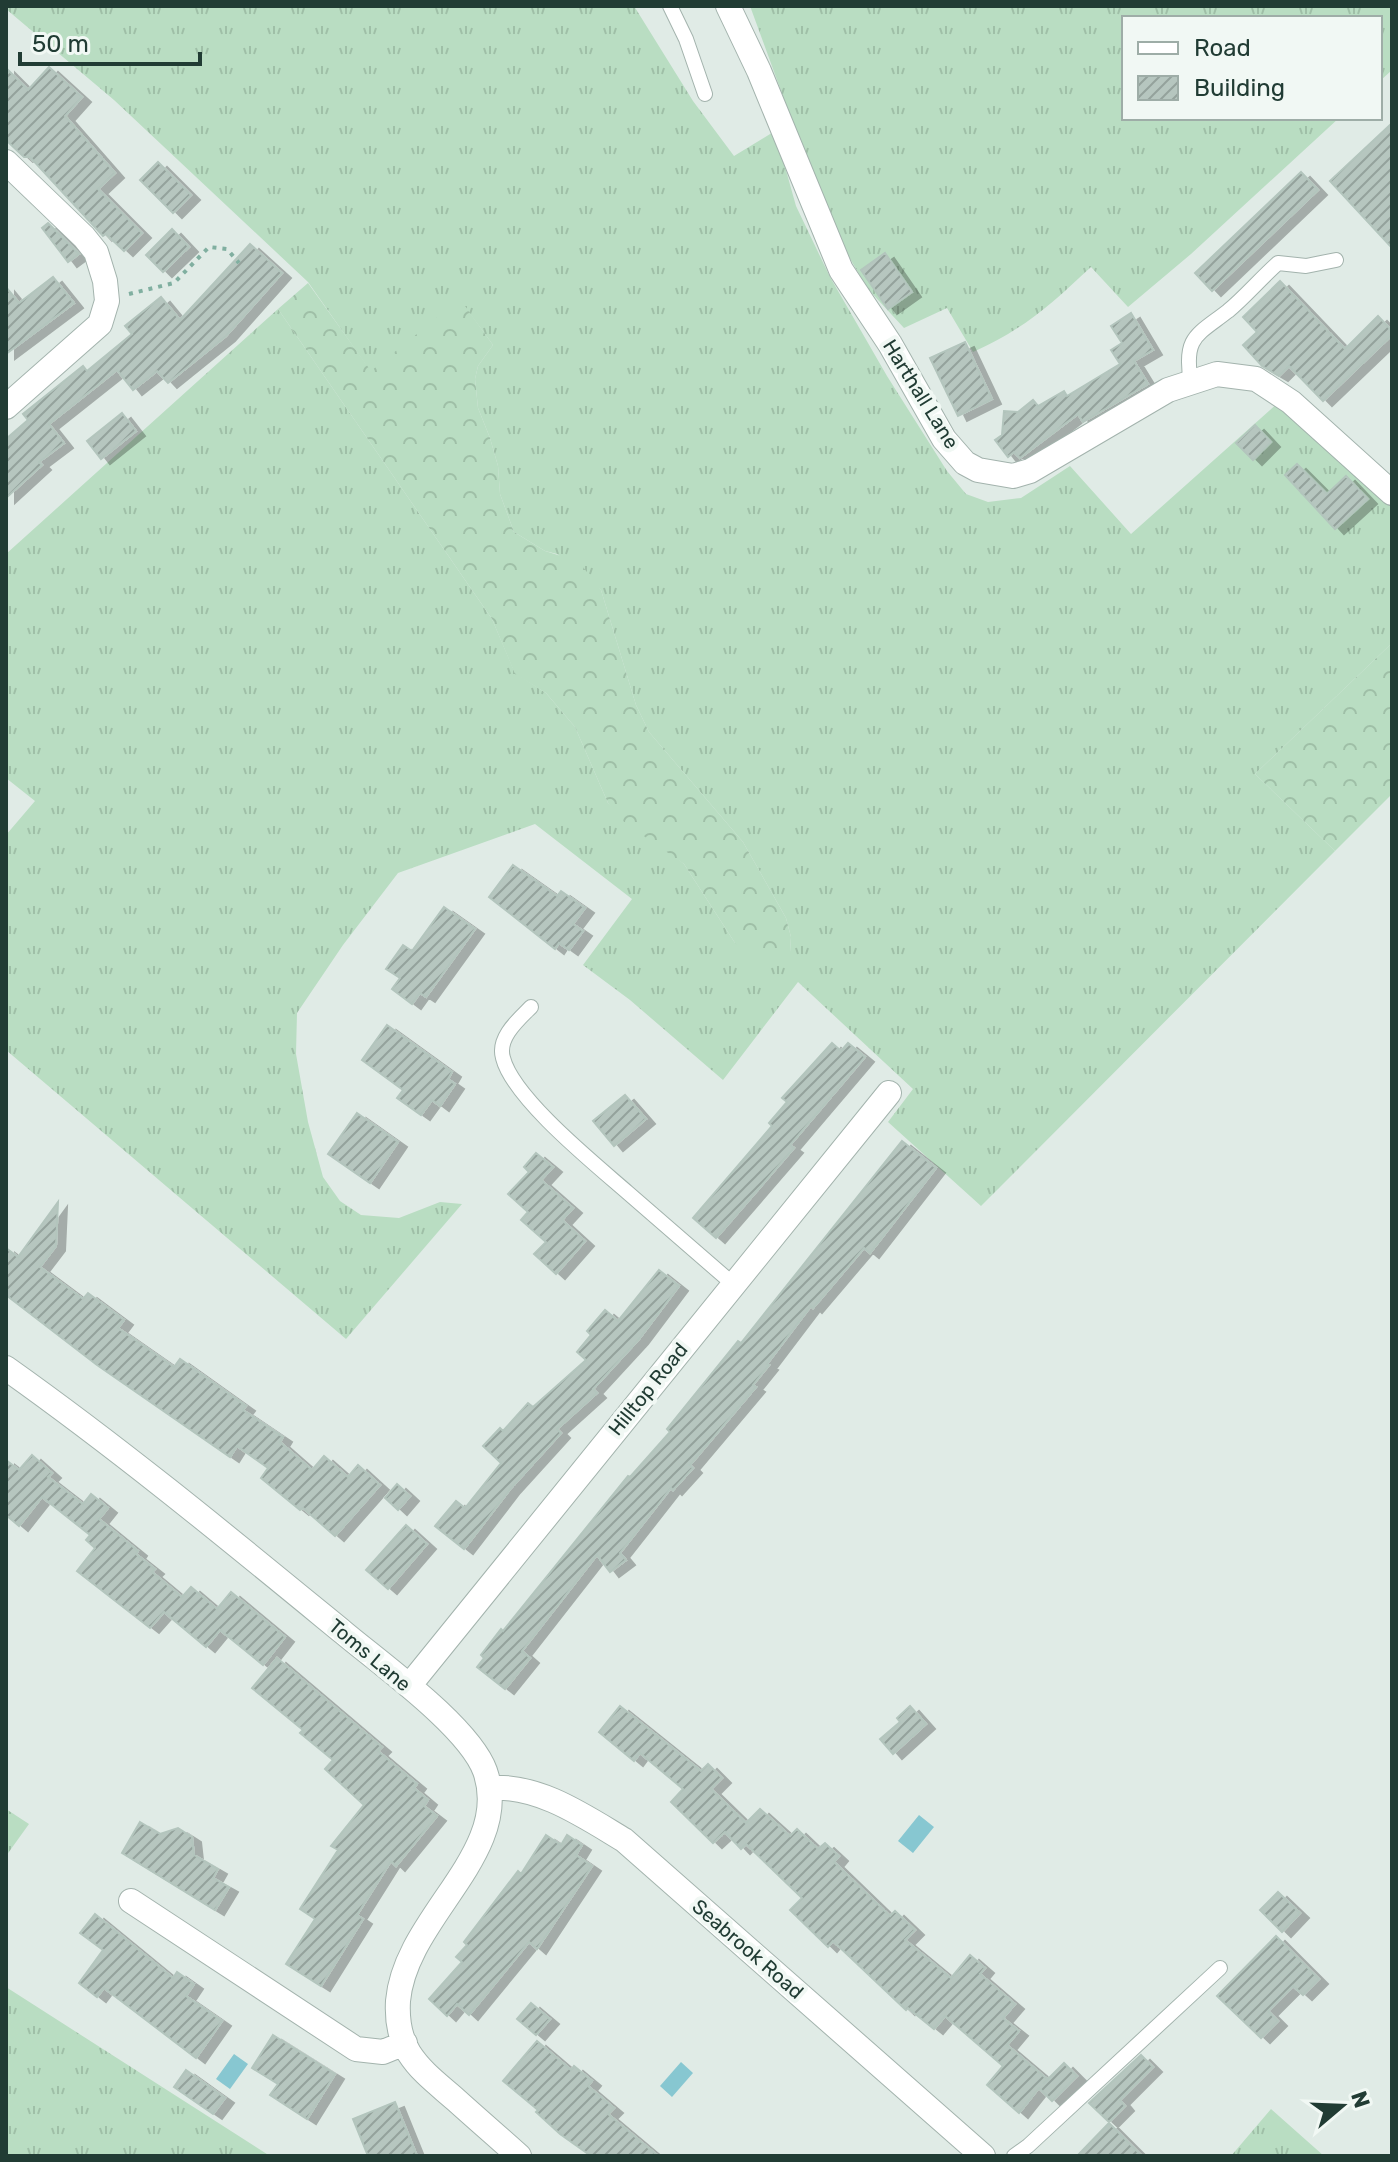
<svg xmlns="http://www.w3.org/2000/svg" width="1398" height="2162" font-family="Rubik,sans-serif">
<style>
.grass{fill:url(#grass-tufts)}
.forest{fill:url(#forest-crowns)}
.water{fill:#87c7d1}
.building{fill:url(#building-hatch);stroke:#b3c5bd;stroke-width:2;filter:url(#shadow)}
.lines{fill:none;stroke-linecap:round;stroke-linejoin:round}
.service-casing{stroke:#a3b3ad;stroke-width:16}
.minor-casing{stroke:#a3b3ad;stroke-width:26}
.path{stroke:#80afa0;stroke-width:4;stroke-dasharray:4 6;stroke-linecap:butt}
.service{stroke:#fff;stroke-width:14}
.minor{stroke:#fff;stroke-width:24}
.labels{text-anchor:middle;stroke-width:8;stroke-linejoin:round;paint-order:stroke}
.street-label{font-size:20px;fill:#213c34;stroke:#f1f8f4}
</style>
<defs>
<pattern id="grass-tufts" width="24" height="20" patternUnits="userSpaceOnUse" patternTransform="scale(2)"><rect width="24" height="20" fill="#b9ddc2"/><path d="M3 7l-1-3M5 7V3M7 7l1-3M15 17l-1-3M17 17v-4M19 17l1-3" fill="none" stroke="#9fbfa7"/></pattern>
<pattern id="forest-crowns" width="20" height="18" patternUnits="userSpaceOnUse" patternTransform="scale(2)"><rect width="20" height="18" fill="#b9ddc2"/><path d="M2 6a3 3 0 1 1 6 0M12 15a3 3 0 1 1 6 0" fill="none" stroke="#9fbfa7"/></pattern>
<pattern id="building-hatch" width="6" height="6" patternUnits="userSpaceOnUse" patternTransform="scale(2)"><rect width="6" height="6" fill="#b6c6bf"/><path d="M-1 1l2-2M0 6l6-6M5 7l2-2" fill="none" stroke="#94a29c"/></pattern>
<filter id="shadow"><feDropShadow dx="9" dy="5" stdDeviation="0" flood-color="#0004"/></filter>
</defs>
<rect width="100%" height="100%" fill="#e0ebe6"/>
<!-- grass -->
<path class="grass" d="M6 6H634L693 101 734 156 775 131 796 206 830 277 887 376 947 471 966 494 988 502 1021 498 1070 466 1131 534 1280 401 1392 507V643L1255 774 1335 851 981 1206 888 1122 913 1089 798 982 723 1080 630 1000 583 965 632 899 535 824 398 873 343 945 297 1013 296 1054 308 1122 323 1177 340 1201 361 1215 399 1218 440 1202 462 1204 346 1339 6 1050V835L35 801 6 778V554L278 309 492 619 515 673 546 693 575 727 608 803 684 864 735 943 790 952 791 937 786 918 743 842 649 732 636 705 601 590 557 554 545 551 514 532 500 494 498 466 490 438 478 408 475 379 478 366 493 345 460 300 371 372 308 282 114 100 6 9Z
M750 6H1392V70L1380 81V18H1124V118H1339L1191 254 1128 307 1091 267C1049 306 1026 328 973 352L947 308 904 328 867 288 844 248 792 121Z
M6 1809 29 1824 6 1856Z
M6 1987 270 2156H6Z
M1271 2109 1324 2156H1231Z"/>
<!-- forest -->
<path class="forest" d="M308 283 371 371 460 299 493 345 478 366 475 379 478 408 490 438 498 466 500 494 514 532 545 551 574 560 583 567 601 590 636 705 649 732 743 842 786 918 791 937 790 952 779 964 757 962 735 943 684 864 625 823 608 803 575 727 546 693 515 674 492 619 278 309Z
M1392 643V794L1335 851 1255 774Z"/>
<!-- water -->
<path class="water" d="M919 1815 934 1827 913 1853 898 1841Z
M234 2054 248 2064 230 2089 216 2079Z
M681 2062 693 2073 672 2097 660 2086Z"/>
<!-- building -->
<path class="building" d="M49 67 82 97 65 116 115 173 98 189 142 233 124 251 106 234 103 236 30 157H24L6 140V68L28 90Z
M1392 123V248L1330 181Z
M158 162 191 195 173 213 140 180Z
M1301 172 1318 190 1212 291 1195 273Z
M48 223 79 254 68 262 42 228Z
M172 229 189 247 163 272 146 255Z
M250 244 282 273 226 336 168 383 157 371 133 390 117 370 49 424 64 443 39 462 42 465 6 498V439L28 420 23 414 83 366 87 371 132 334 125 326 161 297 180 320Z
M885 253 912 292 888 309 861 270Z
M53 277 74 303 6 354V287L19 303Z
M1280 281 1345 349 1378 316 1392 331V335L1323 401 1289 366 1279 376 1262 366 1243 345 1257 332 1243 317Z
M1131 313 1153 350 1134 361 1148 384 1083 422 1078 414 1020 458 1014 452 1008 457 995 440 1002 435 1004 411 1018 412 1033 400 1038 406 1064 391 1067 396 1120 364 1111 350 1122 343 1111 326Z
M965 342 992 399 958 416 930 358Z
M122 413 136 431 101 459 87 441Z
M1255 425 1271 442 1253 460 1236 443Z
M1297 464 1327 494 1346 476 1368 499 1335 529 1285 475Z
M513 865 557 896 561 891 585 908 573 924 583 931 569 950 559 943 555 949 489 897Z
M444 907 475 929 426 997 420 993 412 1004 392 989 400 978 386 969 403 945 412 951Z
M387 1025 452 1072 448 1079 455 1084 440 1106 432 1100 421 1115 397 1098 403 1090 362 1060Z
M832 1043 841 1051 848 1043 865 1057 790 1145 794 1148 716 1238 693 1218 772 1126 769 1123 787 1102 782 1098Z
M625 1095 646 1119 614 1146 593 1121Z
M357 1113 398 1142 370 1183 328 1154Z
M902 1141 936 1168 870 1253 864 1248 813 1308 811 1306 767 1364 769 1365 753 1385 756 1387 690 1465 693 1468 673 1490 671 1488 620 1553 626 1560 610 1572 597 1555 522 1651 530 1658 505 1689 477 1667 484 1658 481 1655 501 1629 503 1631 628 1476 630 1477 670 1432 667 1429 738 1341 741 1343Z
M536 1153 553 1167 541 1180 573 1208 562 1220 585 1241 556 1274 534 1254 546 1242 521 1220 528 1212 508 1194 529 1172 524 1167Z
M58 1202 56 1246 40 1267 83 1299 88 1293 124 1320 118 1328 174 1367 180 1359 246 1406 243 1410 283 1437 280 1442 312 1470 324 1456 348 1477 358 1465 380 1485 335 1536 303 1508 300 1510 261 1478 268 1468 237 1446 230 1457 97 1365 6 1295V1248L18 1257Z
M659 1270 679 1286 639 1339 593 1389 597 1393 557 1429 561 1433 511 1488 464 1549 435 1526 456 1501 465 1508 501 1463 483 1446 500 1428 503 1431 528 1403 533 1407 586 1360 577 1352 591 1335 587 1331 605 1310 618 1321Z
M32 1455 52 1473 48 1477 83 1504 91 1494 108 1508 99 1519 138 1551 136 1554 155 1569 152 1572 182 1597 191 1587 217 1609 231 1592 285 1637 263 1665 220 1630 206 1647 164 1612 150 1628 77 1571 95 1548 86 1540 90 1535 42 1497 19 1526 6 1515V1460L19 1470Z
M397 1484 410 1496 398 1510 385 1498Z
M406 1525 427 1544 388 1589 366 1570Z
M277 1658 382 1747 378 1751 417 1784 414 1788 428 1800 424 1806 437 1816 396 1866 391 1861 357 1915 363 1919 321 1986 286 1964 315 1919 300 1909 338 1850 331 1846 364 1805 325 1769 333 1760 300 1733 303 1730 252 1688Z
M620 1706 701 1771 708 1764 722 1778 711 1789 746 1823 760 1809 790 1836 797 1829 818 1849 825 1843 839 1856 834 1862 890 1916 895 1911 915 1930 905 1940 951 1978 970 1955 985 1968 980 1974 1015 2004 1003 2018 1019 2031 1007 2045 1047 2079 1043 2084 1064 2063 1077 2076 1052 2101 1039 2088 1019 2113 987 2085 1003 2066 945 2016 934 2029 908 2008 906 2010 833 1941 828 1947 790 1910 802 1898 746 1844 741 1849 725 1832 713 1843 671 1802 683 1789 640 1753 634 1761 599 1732Z
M910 1706 926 1724 893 1754 880 1739 900 1722 897 1718Z
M140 1822 160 1834 178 1828 192 1837 194 1855 218 1869 213 1878 229 1887 215 1910 122 1853Z
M546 1835 561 1845 567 1835 582 1845 576 1855 592 1866 537 1949 529 1942 469 2015 457 2004 447 2016 429 1999 462 1962 456 1957 467 1945 464 1942 518 1871 521 1874Z
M1278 1892 1300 1913 1282 1932 1260 1910Z
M95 1914 173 1978 177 1972 194 1984 186 1996 222 2021 196 2058 104 1988 97 1997 79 1983 103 1950 80 1933Z
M1276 1936 1319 1979 1303 1995 1293 1986 1268 2011 1278 2021 1261 2038 1217 1996Z
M531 2003 550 2019 536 2035 517 2019Z
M273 2035 335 2074 307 2119 270 2095 278 2084 252 2068Z
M537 2041 571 2070 574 2066 592 2081 588 2086 614 2108 608 2114 658 2156H591L560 2134 536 2112 538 2110 503 2081Z
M1141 2055 1153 2067 1120 2100 1125 2106 1109 2122 1089 2103Z
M186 2070 225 2098 213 2114 174 2087Z
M395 2102 417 2156H368L353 2119Z
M1109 2123 1142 2156H1077Z"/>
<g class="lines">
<!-- service casing -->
<g class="service-casing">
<path id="service" d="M670 6 686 39 705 94
M1191 382C1183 337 1197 335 1228 311 1245 297 1261 278 1278 263L1306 266 1336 260
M531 1007C518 1020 497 1038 503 1058 513 1098 595 1164 627 1192 662 1222 697 1253 733 1284
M1014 2156 1028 2146 1220 1968"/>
</g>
<!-- minor casing -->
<g class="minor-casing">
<path id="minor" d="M728 6 759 71 841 270 890 344 944 439 965 463 978 470 1013 476 1030 471 1168 390 1217 374 1256 379 1291 402 1392 493
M6 162 84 237 96 252 105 281 107 301 100 324 6 407
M6 1368C123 1451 233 1542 344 1633 381 1664 469 1727 485 1771 514 1853 405 1917 398 2001 397 2018 400 2038 409 2053 421 2072 439 2085 456 2100 477 2119 498 2137 519 2156
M409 1686 889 1093
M489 1788C538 1784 584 1816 624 1840L983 2156
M131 1901 356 2049 383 2052 405 2043"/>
</g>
<!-- path -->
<path class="path" d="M129 294 174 283 209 247 227 249 239 263"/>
<!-- service -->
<use href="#service" class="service"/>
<!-- minor -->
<use href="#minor" class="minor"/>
</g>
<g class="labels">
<!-- street labels -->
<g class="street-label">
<text transform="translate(921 394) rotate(58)" y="7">Harthall Lane</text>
<text transform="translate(648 1389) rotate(-51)" y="7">Hilltop Road</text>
<text transform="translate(370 1655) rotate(40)" y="7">Toms Lane</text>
<text transform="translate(748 1949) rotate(41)" y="7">Seabrook Road</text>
</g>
</g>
<!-- border -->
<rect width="1398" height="2162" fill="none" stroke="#213c34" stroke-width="16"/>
<!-- legend -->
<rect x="1122" y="16" width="260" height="104" fill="#f1f8f4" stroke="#9eada7" stroke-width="2"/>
<rect x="1138" y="42" width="40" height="12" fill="#ffffff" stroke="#9eada7" stroke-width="2"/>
<text x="1194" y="56" font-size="24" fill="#213c34">Road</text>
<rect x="1138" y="76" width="40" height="24" fill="url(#building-hatch)" stroke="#9eada7" stroke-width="2"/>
<text x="1194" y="96" font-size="24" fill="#213c34">Building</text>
<!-- north arrow -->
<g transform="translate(1342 2106) rotate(71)" stroke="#f1f8f4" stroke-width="6" paint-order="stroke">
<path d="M0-6L14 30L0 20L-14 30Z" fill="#213c34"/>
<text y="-12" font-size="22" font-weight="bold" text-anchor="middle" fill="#213c34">N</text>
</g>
<!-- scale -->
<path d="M20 52v12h180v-12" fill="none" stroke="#213c34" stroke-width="4"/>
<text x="32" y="52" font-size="24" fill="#213c34" stroke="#f1f8f4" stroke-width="6" paint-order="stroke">50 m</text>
</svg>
